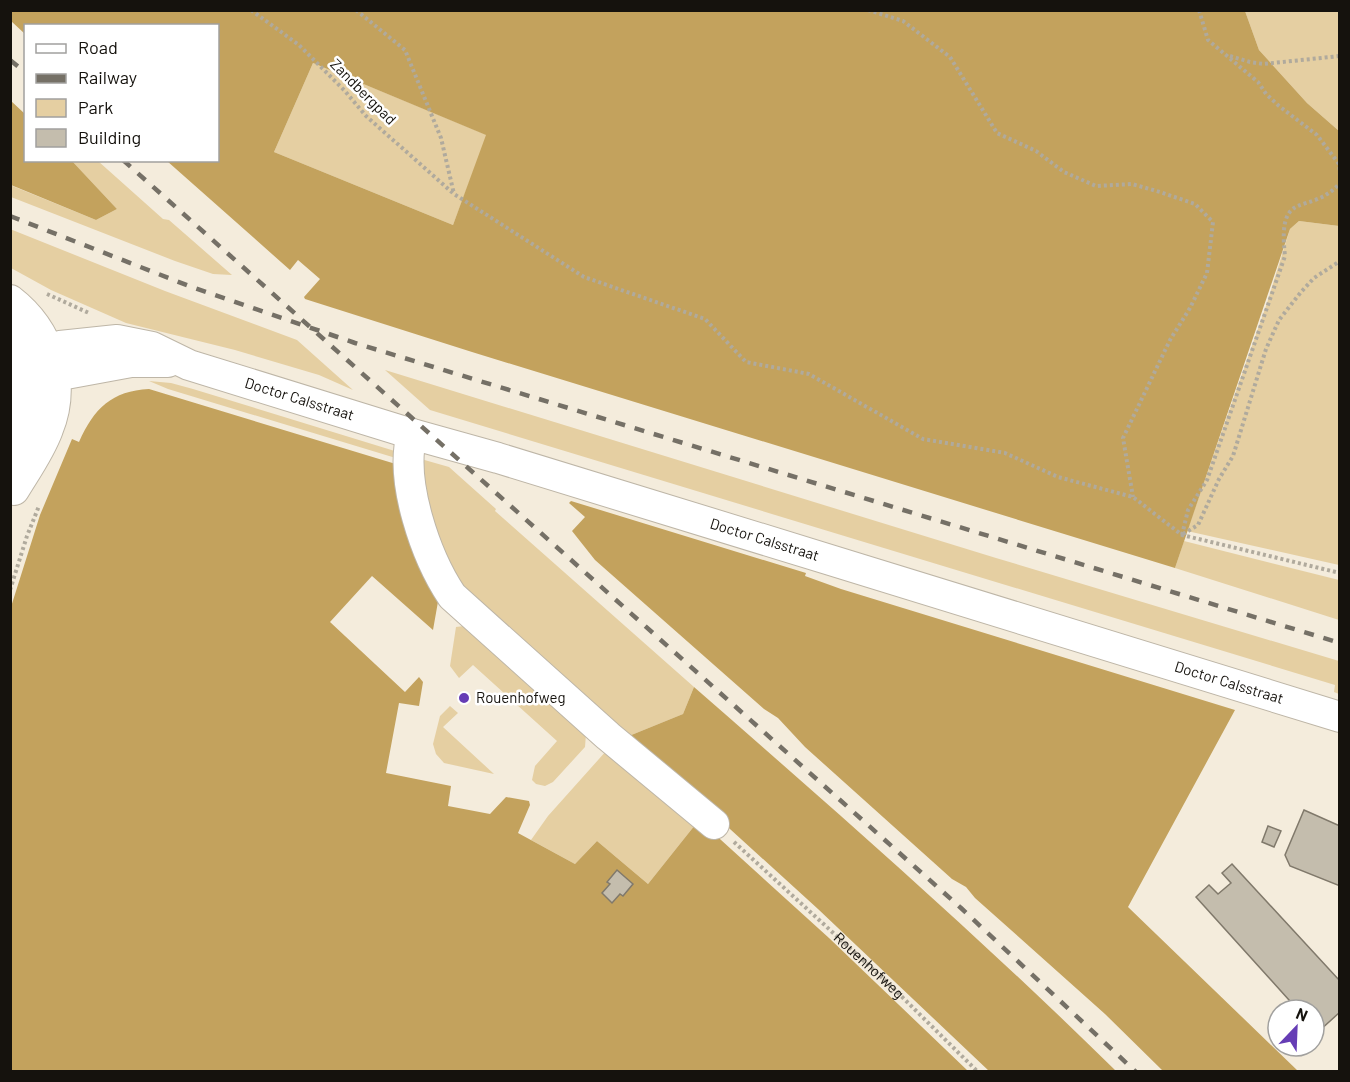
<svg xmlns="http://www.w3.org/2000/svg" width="1350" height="1082" font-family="Barlow,sans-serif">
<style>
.green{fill:#e5cfa2}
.forest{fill:#c3a25d;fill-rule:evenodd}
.building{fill:#c4bdad;stroke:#80796b;stroke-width:1.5}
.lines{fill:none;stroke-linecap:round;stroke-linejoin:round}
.minor-casing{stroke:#beb6a7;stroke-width:32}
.path{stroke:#b0aa9d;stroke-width:4;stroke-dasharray:3 3;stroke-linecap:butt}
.minor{stroke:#fff;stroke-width:30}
.rail{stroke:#757066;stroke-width:4.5;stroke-dasharray:10 10;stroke-linecap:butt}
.poi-dot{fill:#663db5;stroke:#fff;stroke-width:2}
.labels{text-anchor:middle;stroke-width:5;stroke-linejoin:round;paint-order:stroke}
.street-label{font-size:15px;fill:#15120d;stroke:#fff}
.poi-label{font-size:15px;fill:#15120d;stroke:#fff;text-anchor:start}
</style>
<rect width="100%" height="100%" fill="#f4ecdc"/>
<!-- green -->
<path class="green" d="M1245 11H1339V131L1307 103 1259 50Z
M313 63 487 135 453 225 274 152Z
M72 161H98L163 219 169 220 232 275 213 274 175 261 11 197 10 185 96 220 117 209Z
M1299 221 1339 226V565L1187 531 1267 303 1290 229Z
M10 229 165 291 297 340 353 390 319 375 235 350 126 323 51 290 11 268Z
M385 370 996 558 1339 661V694L1334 692 1335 685 430 410Z
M149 381 171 383 193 389 398 452 399 459 168 389Z
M421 459 449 467 496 509 495 511 694 687 683 714 624 738 473 608 437 546Z
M1184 541 1339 580V620L1175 568Z
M472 625 586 734 585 747 553 782 545 786 536 784 532 780 535 766 557 741 473 665 459 678 450 666 456 627Z
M450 706 458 713 443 727 494 774 444 763 436 754 433 744 440 716Z
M607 750 699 820 648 884 597 841 575 864 531 840 548 816Z"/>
<!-- forest -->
<path class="forest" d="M11 10 1245 11 1259 50 1307 103 1339 131V226L1299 221 1290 229 1175 568 472 352 305 299 304 297 320 279 298 260 290 270 167 161 218 160V26H26L25 34 11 21ZM313 63 486 135 453 225 274 152Z
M10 100 25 114 26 160 72 161 117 209 96 220 11 185Z
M149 389 399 465 439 596 433 630 372 576 330 622 405 692 419 677 423 682 419 706 399 703 386 773 451 786 448 806 490 814 506 797 529 801 530 805 518 833 575 864 597 841 648 884 699 820 829 938 968 1071H11L10 610 40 515 72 439 79 442C94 408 112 391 149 389Z
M571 501 806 573 805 576 841 589 1235 710 1128 907 1298 1071H1163L1105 1014 975 898 966 887 952 879 805 747 778 718 764 709 595 560 572 531 585 517 569 503Z
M694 687C837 812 981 938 1116 1071H989L818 909 719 819 624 738 683 714Z"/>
<!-- building -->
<path class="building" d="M1304 810 1340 826V886L1290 866 1285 855Z
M1268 826 1281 831 1274 847 1262 842Z
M1232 864 1340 981V1012L1318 1032 1314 1027V1010H1298L1196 897 1209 885 1218 894 1231 883 1222 873Z
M617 870 633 884 623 896 620 894 612 903 602 893 610 884 607 882Z"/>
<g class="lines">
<!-- minor casing -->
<g class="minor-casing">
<g id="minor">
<path d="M10 300C49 330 67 382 48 429 40 451 26 470 14 490"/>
<path d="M10 336C34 370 27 398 21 436 18 449 17 464 15 478"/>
<path id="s2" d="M25 365 48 349 60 346 117 340 152 347 189 365 412 434 498 458 827 559 1340 717"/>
<path d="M36 369 55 376 131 362H168"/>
<path d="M412 434C399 481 426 557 452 596L608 736 714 824"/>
</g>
</g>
<!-- path -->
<g class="path">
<path d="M251 10 299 45 344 90 366 116 454 194 584 277 705 319 746 362 809 374 923 439 1005 453 1058 477 1133 497 1182 535 1340 573"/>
<path d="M356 10 405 50 441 138 454 194"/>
<path d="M868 10 903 21 950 57 997 133 1036 151 1064 172 1096 186 1132 184 1160 192 1195 204 1213 222 1207 273 1190 308 1170 340 1123 438 1133 497"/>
<path d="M1199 10 1208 40 1258 82 1266 94 1279 106 1317 135 1339 164 1340 175"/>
<path d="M1230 56 1250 62 1263 64 1340 56"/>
<path d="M47 294 89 313"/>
<path d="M1183 534 1198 525 1219 479 1233 456 1266 349 1279 320 1301 292 1314 278 1340 261"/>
<path d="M1182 535 1188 510 1207 480 1285 256C1277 185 1309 218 1340 183"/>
<path d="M10 590 27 536 39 506"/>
<path id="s1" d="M734 842 889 984 978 1072"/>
</g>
<!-- minor -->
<use href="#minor" class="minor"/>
<!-- rail -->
<path class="rail" d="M10 60 26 73
M123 160 961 908 1136 1072
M10 216 189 286 355 343 1340 643"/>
</g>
<!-- markers -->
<circle class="poi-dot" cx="464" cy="698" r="6"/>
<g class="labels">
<!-- street labels -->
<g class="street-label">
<text transform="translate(363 92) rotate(45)" y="5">Zandbergpad</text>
<text dy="5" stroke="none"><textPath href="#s2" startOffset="290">Doctor Calsstraat</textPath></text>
<text dy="5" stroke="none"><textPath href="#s2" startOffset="776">Doctor Calsstraat</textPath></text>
<text dy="5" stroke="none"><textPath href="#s2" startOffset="1262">Doctor Calsstraat</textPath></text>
<text dy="5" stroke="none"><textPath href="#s1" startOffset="183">Rouenhofweg</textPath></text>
</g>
<!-- poi labels -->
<g class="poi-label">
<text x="476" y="703">Rouenhofweg</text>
</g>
</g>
<!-- border -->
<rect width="1350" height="1082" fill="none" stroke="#15120d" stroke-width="24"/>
<!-- legend -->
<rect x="24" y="24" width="195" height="138" fill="#ffffff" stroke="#a1a09e" stroke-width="1.5"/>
<rect x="36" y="44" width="30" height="9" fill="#ffffff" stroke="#a1a09e" stroke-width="1.5"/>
<text x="78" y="54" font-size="18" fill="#15120d">Road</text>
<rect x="36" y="74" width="30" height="9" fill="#757066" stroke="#a1a09e" stroke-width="1.5"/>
<text x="78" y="84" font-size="18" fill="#15120d">Railway</text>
<rect x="36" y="99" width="30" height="18" fill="#e5cfa2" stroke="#a1a09e" stroke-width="1.5"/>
<text x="78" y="114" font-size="18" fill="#15120d">Park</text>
<rect x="36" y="129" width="30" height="18" fill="#c4bdad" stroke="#a1a09e" stroke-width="1.5"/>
<text x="78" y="144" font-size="18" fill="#15120d">Building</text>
<!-- north arrow -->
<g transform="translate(1296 1028) rotate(23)"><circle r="28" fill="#ffffff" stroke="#a1a09e" stroke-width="1.5"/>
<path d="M0-4.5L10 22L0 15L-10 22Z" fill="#663db5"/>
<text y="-9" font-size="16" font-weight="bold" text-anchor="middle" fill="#15120d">N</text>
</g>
</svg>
